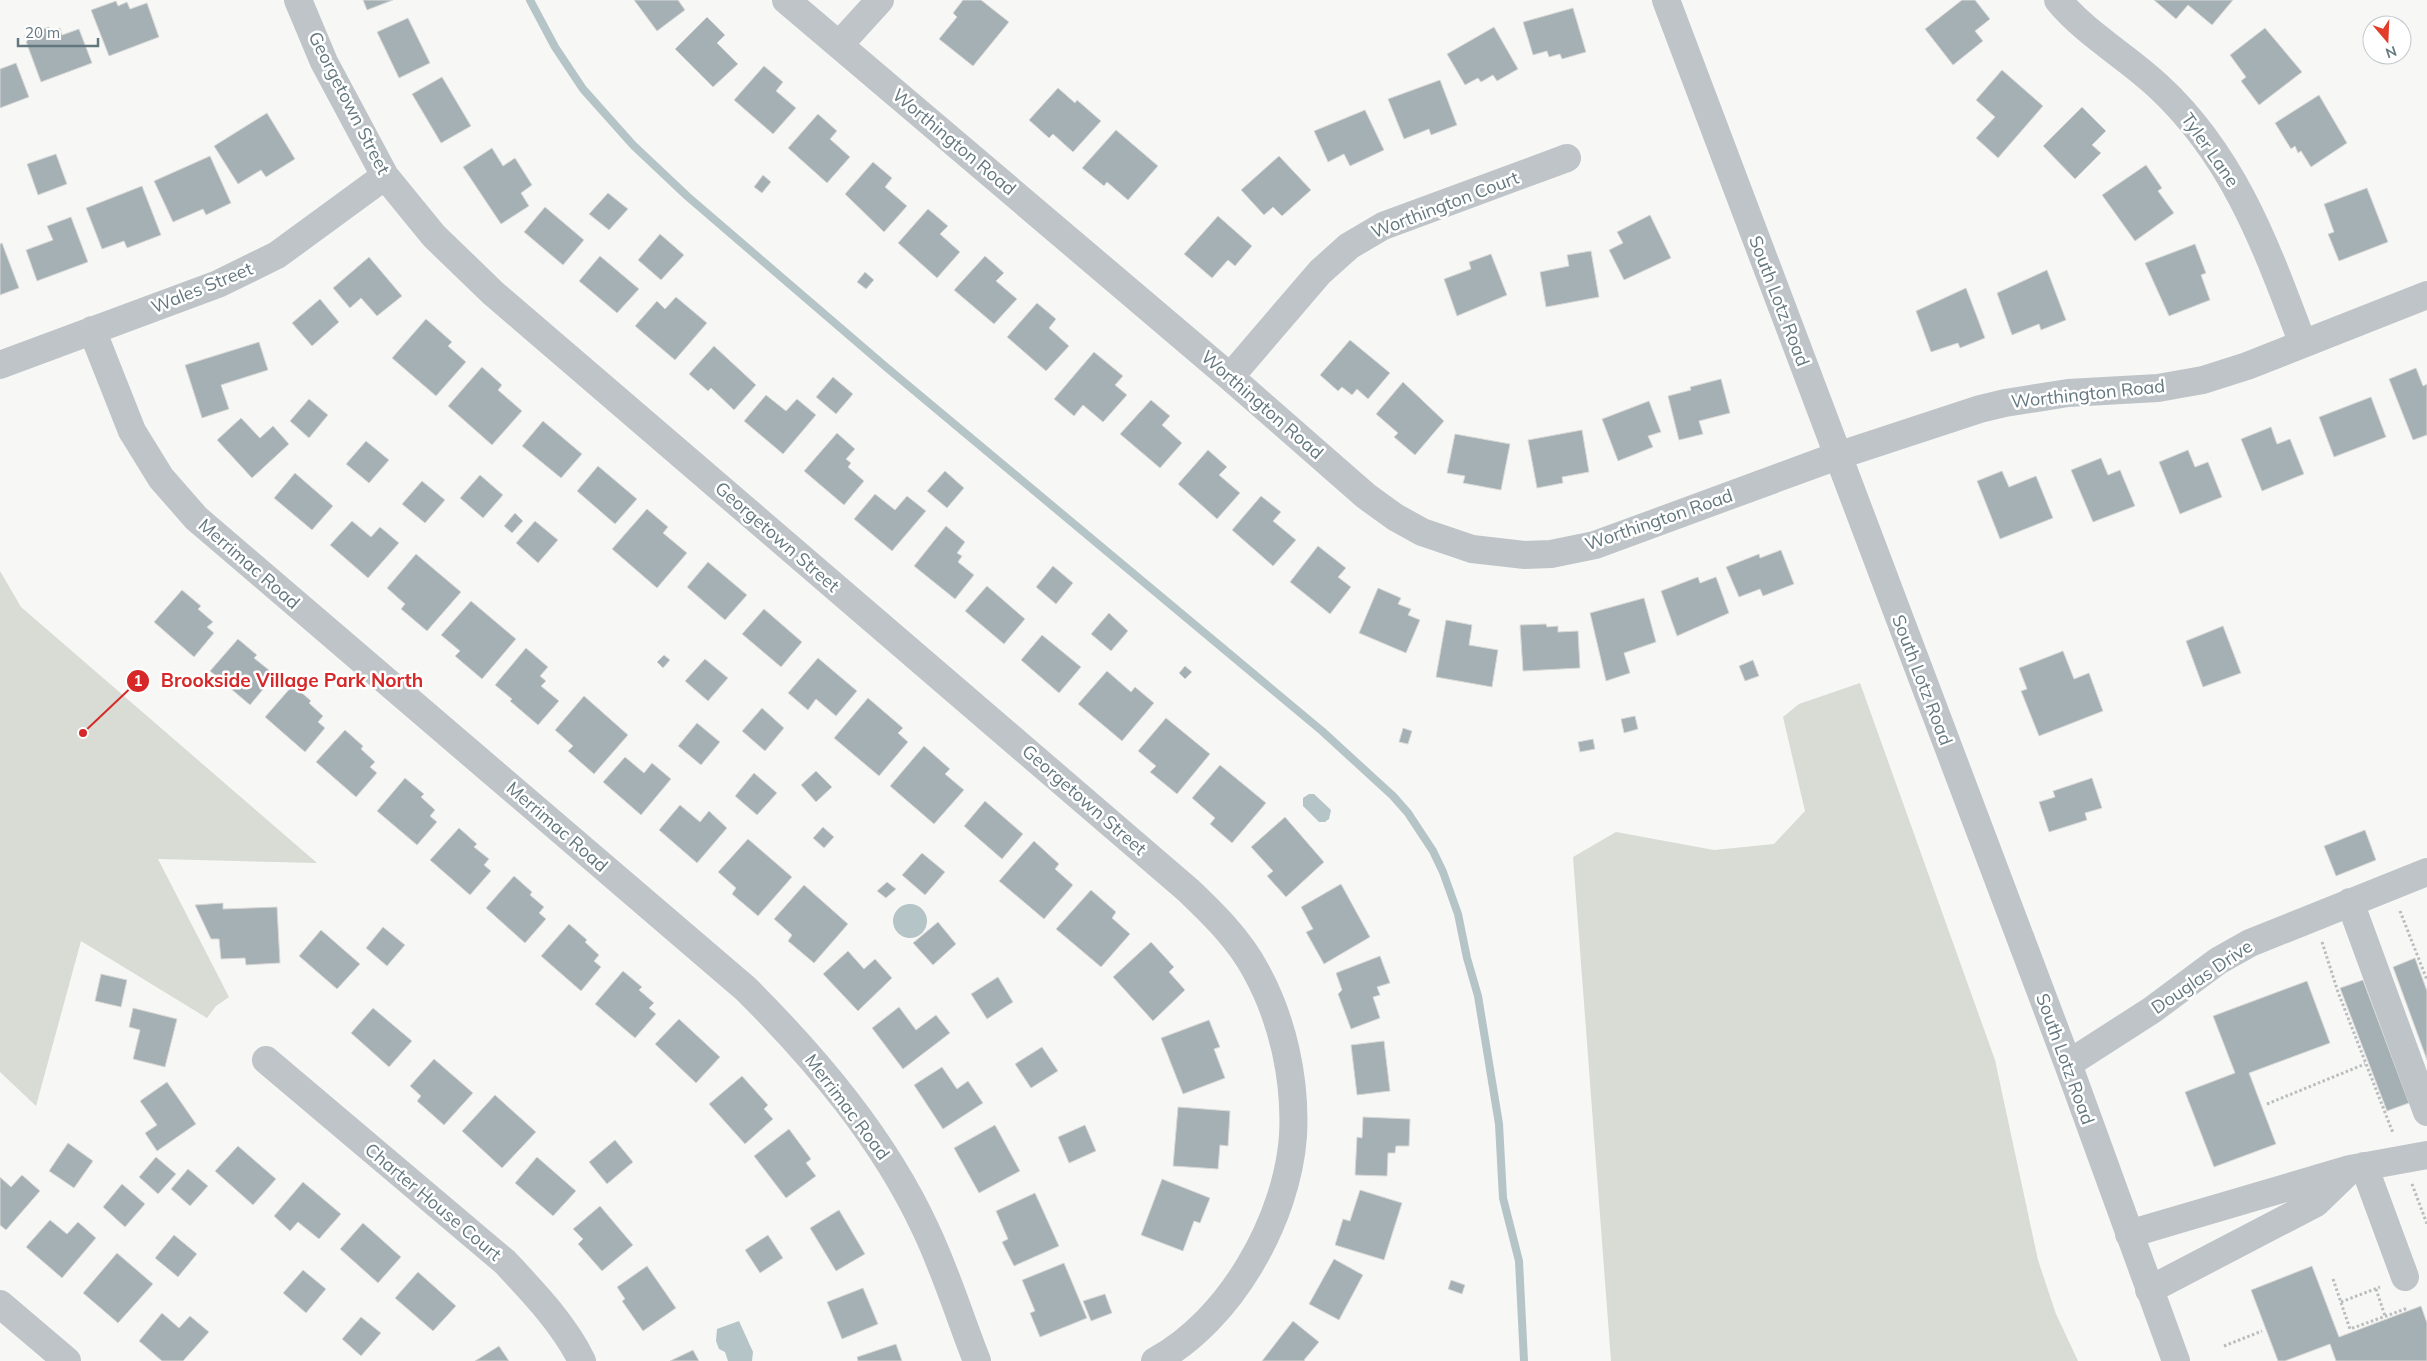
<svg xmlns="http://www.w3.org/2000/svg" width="2427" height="1361" font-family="Mulish,sans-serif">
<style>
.green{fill:#d8dcd4}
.water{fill:#b5c4c6}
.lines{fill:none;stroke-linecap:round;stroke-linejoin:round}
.stream{stroke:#b5c4c6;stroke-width:8}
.building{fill:#a5b0b4;stroke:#d9d9d7}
.path{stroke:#b9bdbf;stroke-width:3;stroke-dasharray:2.5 2.5;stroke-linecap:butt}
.minor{stroke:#bec4c7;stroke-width:28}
.labels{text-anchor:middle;stroke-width:5;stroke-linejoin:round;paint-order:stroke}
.street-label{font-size:18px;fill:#63777f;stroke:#fff}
.leader{fill:none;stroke:#d62828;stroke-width:2}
.callout-dot{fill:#d62828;stroke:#fff;stroke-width:2}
.mark-label{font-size:15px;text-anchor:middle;font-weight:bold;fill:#fff}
.callout-label{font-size:19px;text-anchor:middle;font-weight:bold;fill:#d62828;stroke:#fff;stroke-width:5;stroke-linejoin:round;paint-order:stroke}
</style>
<rect width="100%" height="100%" fill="#f7f7f5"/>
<!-- green -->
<path class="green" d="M0 571 21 607 317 863 158 859 229 997 216 1006 207 1018 81 941 36 1106 0 1072Z
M1860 683 1995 1060 2038 1260 2056 1314 2078 1361H1611L1573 857 1616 832 1714 850 1774 844 1805 811 1783 717 1799 704Z"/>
<!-- water -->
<path class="water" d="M1309 794H1314L1331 810 1329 819 1325 822H1319L1303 806V798Z
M893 921a17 17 0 1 1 34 0a17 17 0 1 1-34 0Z
M739 1321 753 1352 752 1361H728L725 1352 719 1349 716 1341 717 1329Z"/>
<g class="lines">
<!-- stream -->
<path class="stream" d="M530 0 555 47 583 89 633 145 687 196 886 367 1322 731 1393 796 1408 813 1433 851 1443 872 1458 914 1467 958 1478 996 1499 1124 1503 1198 1519 1261 1524 1361"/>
</g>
<!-- building -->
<path class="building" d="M363 0H393L367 10Z
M634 0H678L685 10 657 31Z
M963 0H981L1009 22 973 66 939 39 957 17 953 13Z
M1962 0H1975L1990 19 1975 31 1983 41 1953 65 1925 29Z
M2154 0H2233L2212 25 2188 5 2176 19Z
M116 1 118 6 127 2 130 9 147 3 159 37 109 56 91 10Z
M1573 8 1586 52 1562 59 1560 54 1549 57 1547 51 1533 55 1523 22Z
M707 17 725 35 717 43 738 64 713 87 675 49Z
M408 18 430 63 399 78 377 32Z
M49 27 51 31 60 28 62 35 79 29 92 63 41 82 24 36Z
M1494 27 1518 69 1497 81 1493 75 1481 82 1478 78 1465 85 1447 54Z
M2265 28 2302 72 2259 105 2241 81 2246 77 2230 55Z
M16 63 29 97 0 108V69Z
M764 66 783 82 776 91 796 108 773 134 734 100Z
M2002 70 2043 106 1998 158 1976 138 1995 117 1976 100Z
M442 77 471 126 441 143 412 94Z
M1440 80 1457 125 1431 135 1429 129 1404 139 1388 99Z
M1058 88 1075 103 1077 100 1101 121 1073 152 1053 134 1049 138 1029 120Z
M2319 95 2347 143 2311 167 2301 151 2298 153 2295 146 2291 149 2275 123Z
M2082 107 2106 131 2092 145 2101 153 2075 179 2043 146Z
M1365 110 1384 150 1350 166 1344 154 1328 162 1314 131Z
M267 113 295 159 266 177 261 170 238 184 214 146Z
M818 114 837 131 830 139 850 157 827 183 788 148Z
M1116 130 1158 166 1128 200 1107 182 1104 186 1082 168Z
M492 148 503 166 515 158 532 185 521 193 529 206 501 224 463 167Z
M56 154 67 184 38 195 27 164Z
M210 156 231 203 206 215 203 209 173 222 154 181Z
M1279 156 1311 190 1282 216 1273 207 1264 215 1241 190Z
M873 162 892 178 885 187 907 206 884 232 845 194Z
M2146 165 2162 188 2158 191 2174 213 2135 241 2102 195Z
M763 175 771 182 762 193 754 187Z
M142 186 161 235 127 248 124 241 102 249 86 208Z
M2367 188 2388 242 2339 261 2328 234 2334 232 2324 204Z
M608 193 628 209 609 230 589 214Z
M545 207 584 240 563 265 524 232Z
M928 209 948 226 940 234 960 252 937 278 898 243Z
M1650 215 1671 258 1624 280 1609 250 1623 243 1617 232Z
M1218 216 1252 246 1235 266 1228 260 1212 278 1184 254Z
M71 217 88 262 37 281 26 250 53 240 47 226Z
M660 234 684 255 661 280 638 260Z
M2 243 19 288 0 295V244Z
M2195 244 2206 273 2201 275 2210 300 2169 316 2145 263Z
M1591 251 1599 297 1546 307 1540 272 1569 266 1567 255Z
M1491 254 1507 295 1457 316 1444 279 1471 269 1469 262Z
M600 256 639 289 617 313 579 281Z
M985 256 1004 273 996 281 1017 299 994 324 954 290Z
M369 257 402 296 377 316 361 298 350 308 333 288Z
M2047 270 2066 320 2041 330 2039 324 2012 335 1997 293Z
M865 272 874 280 866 289 857 282Z
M1966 288 1985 338 1960 348 1958 343 1931 352 1916 311Z
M676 297 707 323 675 360 635 326 657 301 665 309Z
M320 299 339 322 312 346 292 323Z
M1037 303 1056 319 1049 328 1069 346 1046 371 1007 337Z
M426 319 452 342 448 346 466 362 436 396 392 358Z
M1350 340 1390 373 1368 399 1357 389 1352 395 1342 387 1338 391 1320 375Z
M259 342 268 370 221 385 229 409 202 418 185 365Z
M714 346 756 385 734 410 711 388 708 391 689 374Z
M1094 352 1123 376 1115 385 1127 395 1103 422 1083 405 1074 416 1054 399Z
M482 367 502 385 498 390 522 411 492 445 448 406Z
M2416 368 2423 386 2427 384V435L2413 440 2389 379Z
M833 377 853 394 836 414 816 397Z
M1721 379 1730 413 1699 421 1703 434 1679 440 1668 396 1691 390 1690 387Z
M1403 382 1444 421 1415 455 1394 437 1398 433 1376 414Z
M766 395 786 411 797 399 816 415 783 454 744 421Z
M2371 397 2386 437 2334 457 2319 417Z
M309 399 328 415 309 438 290 421Z
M1151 400 1170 416 1162 425 1182 443 1160 468 1120 434Z
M1649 401 1661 432 1648 436 1653 447 1618 461 1602 419Z
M241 418 260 438 273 426 289 444 252 478 217 440Z
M543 421 582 454 561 478 522 446Z
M2271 427 2277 444 2290 439 2304 474 2262 491 2241 439Z
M1582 430 1589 472 1562 477 1563 483 1537 488 1528 440Z
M837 433 855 449 846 459 851 463 848 467 864 481 844 505 804 471Z
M1455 434 1510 444 1501 490 1463 483 1465 476 1447 473Z
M366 441 389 460 369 483 346 464Z
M1208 450 1227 467 1219 475 1240 493 1217 519 1178 484Z
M2188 450 2195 467 2208 462 2222 497 2180 514 2159 462Z
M2101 458 2108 475 2120 470 2135 506 2093 522 2071 470Z
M598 466 637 499 615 524 577 491Z
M945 471 964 488 947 508 927 491Z
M2002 471 2009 487 2036 476 2053 518 2000 539 1977 481Z
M295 473 333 506 312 530 274 498Z
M480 475 503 495 483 518 460 498Z
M422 481 445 500 425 523 402 504Z
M875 494 895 510 907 496 926 511 892 551 854 519Z
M1261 496 1281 512 1273 521 1296 540 1273 566 1232 530Z
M647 509 668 527 663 533 687 553 657 588 612 549Z
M515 513 523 521 512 533 504 526Z
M352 521 371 537 380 527 399 543 368 578 330 545Z
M535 521 558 540 538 563 516 543Z
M946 526 965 542 957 553 962 556 958 562 974 575 955 599 914 566Z
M1318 546 1346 568 1338 577 1351 587 1330 614 1290 582Z
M1781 550 1794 584 1763 596 1760 589 1739 597 1726 567 1759 554 1760 558Z
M416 554 461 592 427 631 401 609 405 604 387 588Z
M708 562 747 595 725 620 687 587Z
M1053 566 1073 583 1056 604 1036 587Z
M1698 577 1700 583 1716 577 1729 613 1677 636 1661 591Z
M987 586 1025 619 1004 644 965 611Z
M1378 588 1401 598 1398 604 1411 609 1408 615 1420 620 1406 653 1359 633Z
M182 590 201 606 198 609 213 622 207 627 214 633 194 657 154 622Z
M1644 598 1656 642 1624 653 1630 673 1606 681 1590 613Z
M471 601 516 639 482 679 455 656 460 651 441 635Z
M764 609 802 642 781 667 742 634Z
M1109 613 1128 631 1111 651 1091 634Z
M1446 620 1472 625 1469 645 1498 650 1492 687 1436 677Z
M1546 624 1547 627 1558 626V632L1578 631 1580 668 1523 671 1520 625Z
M2223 626 2241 673 2203 687 2186 641Z
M1042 635 1081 667 1059 693 1021 660Z
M238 639 257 655 254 658 275 675 250 705 210 671Z
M526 648 548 667 540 676 546 681 541 686 559 701 538 725 510 701 512 699 495 685Z
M2063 651 2074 679 2089 673 2103 711 2039 736 2021 691 2027 689 2019 668Z
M664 655 670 660 663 668 657 662Z
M818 658 857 691 836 716 816 699 808 710 788 693Z
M705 659 728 678 708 701 685 681Z
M1753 660 1759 676 1745 681 1739 666Z
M1185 666 1192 672 1185 679 1179 673Z
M1107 671 1131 692 1135 687 1154 703 1122 741 1078 704Z
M293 685 311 701 309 703 323 716 318 722 325 728 305 752 265 717Z
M584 696 628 735 594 774 568 751 573 746 555 730Z
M868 698 903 728 898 733 908 742 879 776 834 738Z
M762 708 784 728 765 751 742 731Z
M1635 716 1638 729 1624 733 1621 719Z
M1166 718 1210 754 1177 794 1150 772 1156 766 1138 751Z
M697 723 720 742 701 765 678 746Z
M1403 728 1412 731 1408 744 1399 742Z
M345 730 363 746 361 749 375 762 370 767 377 773 356 797 316 762Z
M1593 739 1595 749 1580 752 1578 742Z
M924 746 950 769 945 774 964 790 934 824 890 786Z
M625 757 644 773 652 763 671 779 641 815 603 782Z
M1220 765 1266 803 1232 843 1210 824 1215 818 1192 798Z
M816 771 832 787 816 802 801 785Z
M754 773 777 793 757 815 735 796Z
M405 778 424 794 421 797 435 810 430 816 437 822 417 845 377 811Z
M2092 778 2102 808 2085 813 2087 820 2049 832 2039 802 2055 797 2053 791Z
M985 801 1023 834 1002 859 964 826Z
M680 805 700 822 709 811 727 828 697 863 659 830Z
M1285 817 1324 862 1286 897 1267 876 1273 871 1251 847Z
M823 827 834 837 824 848 813 838Z
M459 828 477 844 474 847 489 859 484 865 491 871 470 895 430 860Z
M2365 830 2376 860 2336 876 2324 846Z
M748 839 792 877 758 916 732 894 736 888 718 872Z
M1034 841 1059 864 1055 869 1073 885 1044 919 999 881Z
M922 853 945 872 925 895 902 875Z
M514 876 532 892 530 895 544 907 539 913 546 919 525 943 486 908Z
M887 882 896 889 886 898 877 891Z
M1341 884 1370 937 1324 964 1306 932 1313 929 1301 907Z
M804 885 848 924 814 963 788 941 792 935 774 919Z
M1091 890 1116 912 1112 918 1130 934 1101 967 1056 929Z
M223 903V909L277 907 280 963 246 965 245 958 221 959 219 939H211L195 905Z
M938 922 956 944 933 965 913 943Z
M569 924 587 940 585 942 599 955 594 961 601 967 581 991 541 956Z
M383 927 405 945 387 966 366 948Z
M321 930 360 964 337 989 299 956Z
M1151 942 1174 967 1169 972 1185 990 1153 1021 1113 977Z
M848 951 864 969 875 959 892 978 858 1011 823 974Z
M1380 956 1390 983 1377 987 1380 995 1373 997 1380 1018 1351 1029 1338 994 1342 990 1336 973Z
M2415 958 2427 991V1060L2393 967Z
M623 971 642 987 639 990 654 1003 649 1008 656 1014 635 1038 595 1004Z
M101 974 127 980 121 1007 95 1001Z
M998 977 1013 1002 987 1019 971 994Z
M2363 980 2409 1103 2387 1111 2340 988Z
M2307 981 2330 1043 2249 1073 2276 1144 2214 1167 2185 1092 2235 1073 2213 1016Z
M899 1007 916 1030 936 1015 950 1033 903 1069 872 1028Z
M133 1008 177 1019 165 1067 133 1059 140 1030 129 1027Z
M373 1008 412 1041 389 1067 351 1033Z
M679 1019 720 1057 696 1083 655 1044Z
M1209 1020 1220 1047 1214 1049 1225 1078 1183 1094 1161 1038Z
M1384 1041 1390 1091 1357 1095 1351 1045Z
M1042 1047 1058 1071 1031 1088 1015 1064Z
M434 1059 473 1093 444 1125 417 1101 421 1096 410 1086Z
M942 1067 957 1089 968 1081 983 1103 943 1129 914 1085Z
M742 1076 768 1105 764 1109 773 1119 745 1144 709 1104Z
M167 1082 196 1124 157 1151 145 1133 157 1125 140 1101Z
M495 1095 536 1132 502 1168 462 1131Z
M1178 1107 1230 1111 1228 1146 1220 1145 1218 1169 1173 1166Z
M1363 1117 1410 1119 1409 1146H1396L1395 1153H1388L1387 1176 1355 1175 1357 1137 1362 1138Z
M995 1125 1020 1171 979 1193 954 1148Z
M1085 1125 1096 1151 1069 1163 1058 1137Z
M789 1129 811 1159 806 1163 816 1176 786 1198 754 1156Z
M615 1140 633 1162 607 1184 589 1162Z
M68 1143 93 1161 74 1188 49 1171Z
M238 1146 276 1179 253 1205 215 1171Z
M156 1157 176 1174 158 1194 139 1177Z
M537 1157 576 1191 553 1216 515 1183Z
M188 1169 208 1186 190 1206 171 1189Z
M22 1175 40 1191 6 1230 0 1225V1177L11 1187Z
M1162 1179 1210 1198 1200 1223 1194 1221 1183 1251 1141 1235Z
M303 1182 341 1214 319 1239 298 1222 290 1231 274 1216Z
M122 1184 145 1204 125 1227 103 1207Z
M1360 1190 1402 1203 1384 1260 1335 1245 1343 1219 1350 1221Z
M1035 1193 1059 1246 1014 1266 1002 1242 1008 1239 996 1211Z
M600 1206 633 1245 602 1271 578 1244 583 1239 573 1229Z
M839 1210 865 1254 836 1271 810 1228Z
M50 1220 67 1234 78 1222 96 1238 62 1278 26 1247Z
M363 1223 401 1257 378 1283 340 1249Z
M174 1235 197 1254 178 1277 155 1258Z
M768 1235 783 1258 760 1273 745 1250Z
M117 1253 153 1284 118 1323 83 1293Z
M1334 1259 1363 1275 1339 1320 1309 1304Z
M1064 1263 1087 1318 1040 1337 1030 1313 1035 1311 1022 1280Z
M647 1266 676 1308 643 1331 622 1301 625 1299 617 1287Z
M2312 1266 2339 1337 2421 1306 2427 1323V1361H2336L2330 1344 2285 1361H2278L2251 1290Z
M303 1270 326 1289 306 1313 283 1293Z
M418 1272 456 1306 433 1331 395 1298Z
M1451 1280 1465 1285 1462 1294 1448 1289Z
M863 1288 878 1324 842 1339 827 1302Z
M1105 1294 1112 1313 1091 1321 1083 1301Z
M162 1313 179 1328 190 1316 209 1332 183 1361H162L139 1341Z
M361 1317 381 1333 361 1356 342 1339Z
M1293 1321 1319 1342 1304 1360 1305 1361H1262Z
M896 1344 902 1361H858L857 1357Z
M499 1346 509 1361H475Z
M693 1350 699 1361H670Z"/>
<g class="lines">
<!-- path -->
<path class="path" d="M2400 911 2427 980
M2322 942 2338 992 2393 1133
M2267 1104 2365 1064
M2412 1184 2427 1224
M2333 1279 2350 1329 2408 1308
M2376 1289 2385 1316
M2341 1302 2380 1287
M2224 1346 2262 1331"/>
<!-- minor -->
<path class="minor" d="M298 0 324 62 385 176 434 236 493 293 1188 890C1214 915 1239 939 1256 971 1283 1020 1296 1080 1293 1136 1287 1220 1230 1321 1155 1361
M786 0 1230 377 1366 496 1395 517 1422 532 1472 549 1525 555 1551 554 1595 545 1837 456 1980 409 2005 403 2068 393 2158 388 2203 380 2247 366 2427 295
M1666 0 2068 1064 2176 1361
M2058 0C2086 34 2126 56 2158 86 2235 157 2267 249 2303 344
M839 45 880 0
M92 330 132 431 161 478 196 518 746 989C817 1060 884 1139 926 1230 946 1272 960 1318 977 1361
M0 365 218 284 277 255 385 176
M1230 377 1320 272 1349 246 1383 226 1567 158
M2350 902 2427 1112
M266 1060 505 1262C533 1292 564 1324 582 1361
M2068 1064 2152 1010 2218 961 2250 943 2427 872
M2364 1166 2405 1277
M2129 1234 2350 1169 2427 1155
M2149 1290 2316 1203 2348 1172
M0 1304 67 1361"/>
</g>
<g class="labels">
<!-- street labels -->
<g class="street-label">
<text transform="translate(349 103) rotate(63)" y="6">Georgetown Street</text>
<text transform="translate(954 142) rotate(40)" y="6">Worthington Road</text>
<text transform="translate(2210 150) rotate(55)" y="6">Tyler Lane</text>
<text transform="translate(1445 205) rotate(-21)" y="6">Worthington Court</text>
<text transform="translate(202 288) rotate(-22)" y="6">Wales Street</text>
<text transform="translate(1779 301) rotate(69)" y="6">South Lotz Road</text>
<text transform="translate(2088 394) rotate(-6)" y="6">Worthington Road</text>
<text transform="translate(1262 405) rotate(41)" y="6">Worthington Road</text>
<text transform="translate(1659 520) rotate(-19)" y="6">Worthington Road</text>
<text transform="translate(777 537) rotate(41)" y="6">Georgetown Street</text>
<text transform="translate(249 564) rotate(41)" y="6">Merrimac Road</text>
<text transform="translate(1922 680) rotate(69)" y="6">South Lotz Road</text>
<text transform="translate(1084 800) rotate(41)" y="6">Georgetown Street</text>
<text transform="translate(557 827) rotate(41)" y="6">Merrimac Road</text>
<text transform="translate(2202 977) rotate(-34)" y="6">Douglas Drive</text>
<text transform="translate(2065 1059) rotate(70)" y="6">South Lotz Road</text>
<text transform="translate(847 1107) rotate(53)" y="6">Merrimac Road</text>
<text transform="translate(433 1202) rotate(40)" y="6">Charter House Court</text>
</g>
</g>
<!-- callouts -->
<path class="leader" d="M83 733L138 681"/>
<g class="callout-dot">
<circle cx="83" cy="733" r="5"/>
<circle cx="138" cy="681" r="12"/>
</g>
<g class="mark-label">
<text x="138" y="686">1</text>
</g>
<g class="callout-label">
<text x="292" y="687">Brookside Village Park North</text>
</g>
<!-- north arrow -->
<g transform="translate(2387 40) rotate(161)"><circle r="24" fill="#ffffff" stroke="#c1c9cc"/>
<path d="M0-4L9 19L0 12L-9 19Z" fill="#e23c2a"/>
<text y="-8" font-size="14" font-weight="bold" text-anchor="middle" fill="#63777f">N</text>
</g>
<!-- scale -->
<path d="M18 38v8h80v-8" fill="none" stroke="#63777f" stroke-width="2.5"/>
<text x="25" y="38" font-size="15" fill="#63777f" stroke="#ffffff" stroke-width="4" paint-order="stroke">20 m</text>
</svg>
